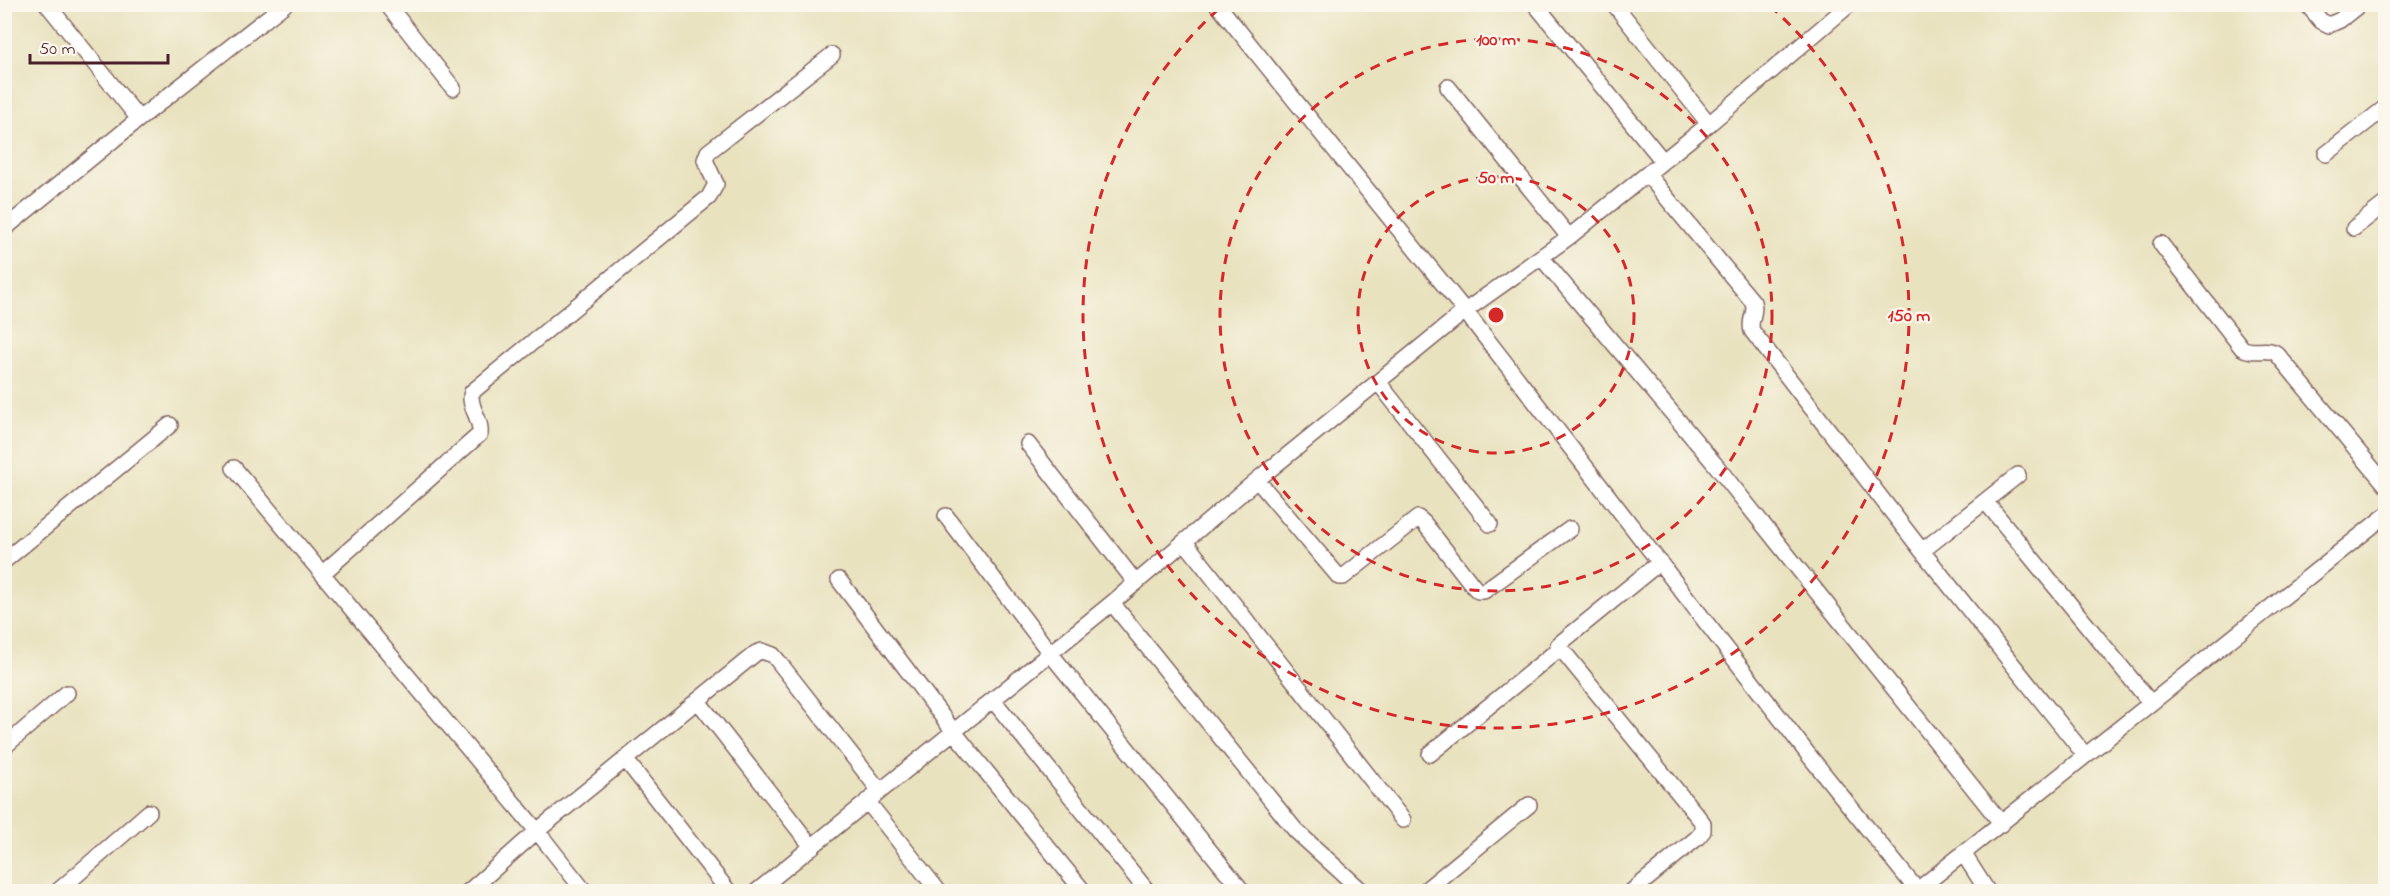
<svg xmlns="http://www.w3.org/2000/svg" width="2390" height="896" font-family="'Indie Flower',sans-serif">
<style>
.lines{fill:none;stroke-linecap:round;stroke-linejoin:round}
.street-casing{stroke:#82635f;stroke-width:18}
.street{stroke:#fff;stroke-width:15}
.ring{fill:none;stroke:#d62828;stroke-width:3;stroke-dasharray:10 8}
.centre{fill:#d62828;stroke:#fbf7ec;stroke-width:3}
.ring-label{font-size:18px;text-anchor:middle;font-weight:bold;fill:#d62828;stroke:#fbf7ec;stroke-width:4.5;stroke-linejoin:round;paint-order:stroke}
</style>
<rect width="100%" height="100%" fill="#fbf7ec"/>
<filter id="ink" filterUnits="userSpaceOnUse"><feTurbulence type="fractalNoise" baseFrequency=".0167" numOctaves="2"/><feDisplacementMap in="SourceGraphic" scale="12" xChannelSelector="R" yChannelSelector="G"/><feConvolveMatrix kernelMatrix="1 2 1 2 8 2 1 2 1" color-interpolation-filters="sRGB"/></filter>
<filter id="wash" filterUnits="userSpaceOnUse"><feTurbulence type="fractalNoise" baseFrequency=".008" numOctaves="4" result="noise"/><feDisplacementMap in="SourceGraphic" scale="24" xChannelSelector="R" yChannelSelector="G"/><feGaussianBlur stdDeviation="1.35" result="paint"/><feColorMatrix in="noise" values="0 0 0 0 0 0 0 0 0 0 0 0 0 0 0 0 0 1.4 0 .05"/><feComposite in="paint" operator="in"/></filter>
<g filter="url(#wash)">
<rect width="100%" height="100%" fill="#e9e2bf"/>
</g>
<g filter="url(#ink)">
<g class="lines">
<!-- street casing -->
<g class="street-casing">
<path id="street" d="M47 4 139 119
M387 4 453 88
M1217 4 1465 311 1811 758 1917 890
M1535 4 1663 161
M1614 4 1709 124
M2307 4 2321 21 2329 25 2340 20 2360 4
M1448 87 1569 237
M2326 154 2386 107
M1647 174 1753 302C1757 313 1748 320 1752 331L1922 551 2085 755
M2354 228 2386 203
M4 229 139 119 285 4
M2161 244 2242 348C2254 355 2267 346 2277 354L2386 485
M1541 257 1714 463 2002 824
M1378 382 1490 524
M1028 444 1136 583
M234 468 537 831 585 892
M1257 480 1339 577H1343L1418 518 1424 523 1474 587 1478 591H1484L1570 529
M1985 501 2150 702
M946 516 1050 653 1243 892
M1185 542 1403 820
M1922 551 2018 475
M4 561 170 425
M323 573 480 434C482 419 467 405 472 392L709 197 716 184 705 160 708 152 832 55
M839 580 954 732 1084 892
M1112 603 1296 831 1363 892
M993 700 1148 892
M698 701 812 847
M4 747 67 693
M1430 754 1559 649
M625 759 729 892
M867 801 939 892
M1963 853 1988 892
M57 892 149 812
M468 892 537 831 756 653 762 651 773 655 778 661 880 791
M756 892 1112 603 1257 480 1411 355 1465 311 1569 237 1709 124 1850 4
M1423 892 1529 805
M1631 892 1697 838 1703 831V823L1558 645 1660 562
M1915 892 2386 515"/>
</g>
<!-- street -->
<use href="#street" class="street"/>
</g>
</g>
<!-- distance rings -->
<g class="ring">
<circle cx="1496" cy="315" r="138"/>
<circle cx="1496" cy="315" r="276"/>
<path d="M1770 6A413 413 0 1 1 1222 6"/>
</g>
<circle cx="1496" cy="315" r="9" class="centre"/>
<g class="ring-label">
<text x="1496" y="45">100 m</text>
<text x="1496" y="183">50 m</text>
<text x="1909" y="321">150 m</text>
</g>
<!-- margin -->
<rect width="2390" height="896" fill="none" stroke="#fbf7ec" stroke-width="24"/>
<!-- scale -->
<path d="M30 54v9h138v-9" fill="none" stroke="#4a1f2b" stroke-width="3"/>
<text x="39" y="54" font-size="18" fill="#4a1f2b" stroke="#fbf7ec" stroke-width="4.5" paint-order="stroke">50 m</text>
</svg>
